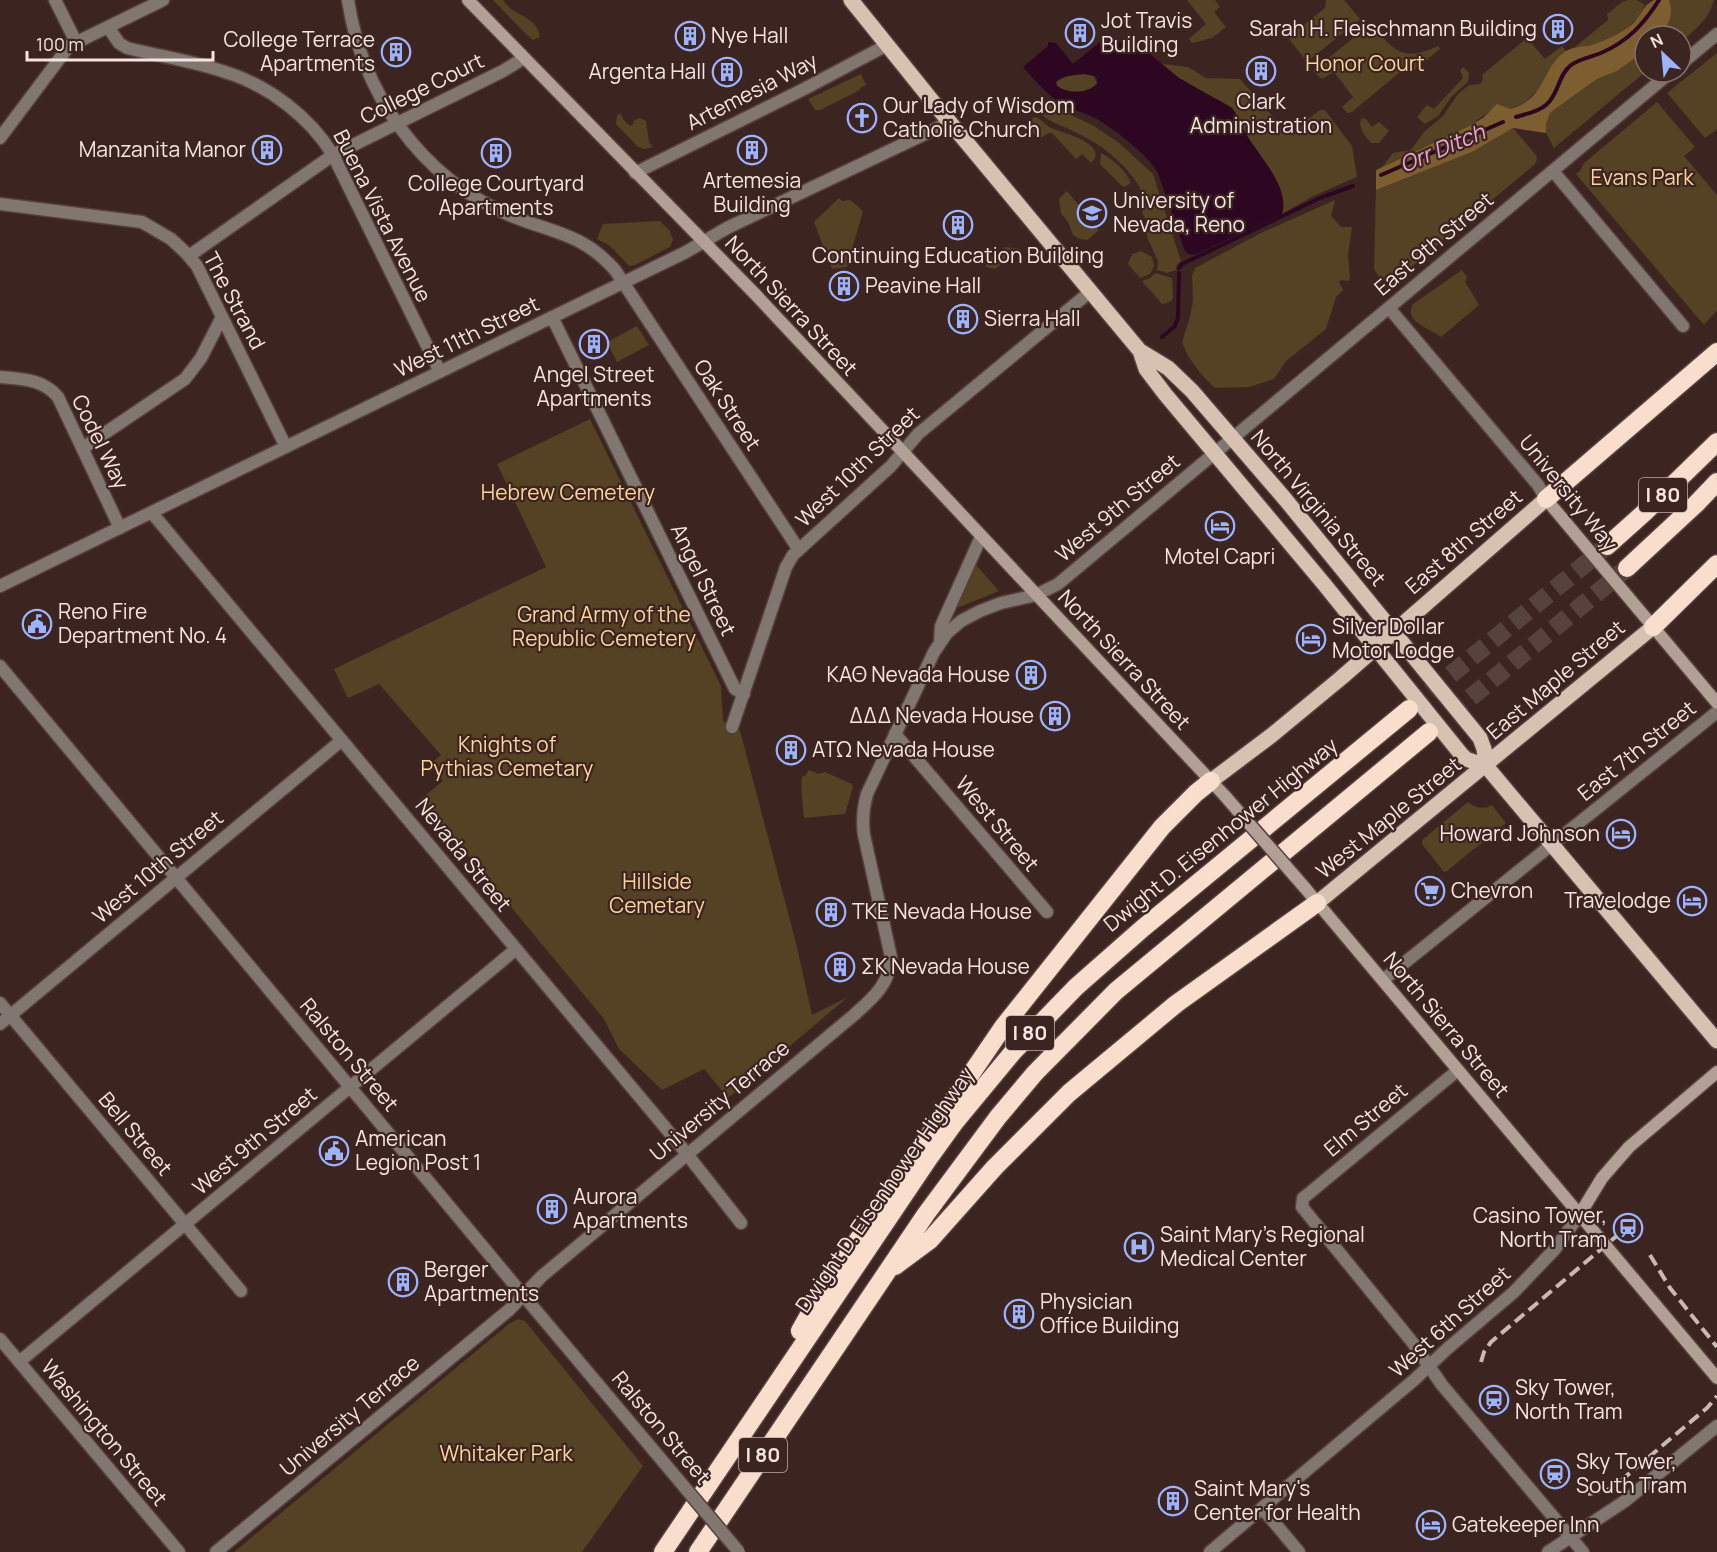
<svg xmlns="http://www.w3.org/2000/svg" width="1717" height="1552" font-family="Manrope,sans-serif">
<style>
.green{fill:#554123}
.forest{fill:#7d5e31}
.water{fill:#2d0621;fill-rule:evenodd}
.lines{fill:none;stroke-linecap:round;stroke-linejoin:round}
.stream{stroke:#2d0621;stroke-width:4}
.motorway-tunnel{stroke:#58423e;stroke-width:18;stroke-dasharray:18 9;stroke-linecap:butt}
.minor-casing{stroke:#56403c;stroke-width:15}
.tertiary-casing{stroke:#56403c;stroke-width:15}
.secondary-casing{stroke:#56403c;stroke-width:15}
.primary-casing{stroke:#56403c;stroke-width:18}
.motorway-casing{stroke:#56403c;stroke-width:21}
.minor{stroke:#817670;stroke-width:12}
.tertiary{stroke:#817670;stroke-width:12}
.secondary{stroke:#b2a096;stroke-width:12}
.primary{stroke:#d7c1b3;stroke-width:15}
.motorway{stroke:#f9dece;stroke-width:18}
.rail{stroke:#cab8b5;stroke-width:4;stroke-dasharray:12 6;stroke-linecap:butt}
.tertiary-bridge-casing{stroke:#56403c;stroke-width:15;stroke-linecap:butt}
.secondary-bridge-casing{stroke:#56403c;stroke-width:15;stroke-linecap:butt}
.tertiary-bridge{stroke:#817670;stroke-width:12}
.secondary-bridge{stroke:#b2a096;stroke-width:12}
.labels{text-anchor:middle;stroke-width:4.5;stroke-linejoin:round;paint-order:stroke}
.shield{fill:#3c2521;stroke:#beaba8;stroke-width:1.5}
.shield-label{font-size:20px;font-weight:bold;fill:#f5e4e2}
.poi-label{font-size:21px;fill:#f5e4e2;stroke:#3c2521;text-anchor:start}
.park-label{font-size:21px;fill:#fcd59e;stroke:#3c2521}
.street-label{font-size:21px;fill:#f5e4e2;stroke:#3c2521}
.water-label{font-size:22px;font-style:italic;fill:#efa6d4;stroke:#3c2521}
</style>
<rect width="100%" height="100%" fill="#3c2521"/>
<!-- green -->
<path class="green" d="M493 0H503C513 17 537 15 540 37L533 40 529 37Z
M1187 0H1215L1220 7 1214 12 1226 27 1212 38 1192 43 1189 39 1206 24Z
M1326 0H1344L1360 19 1307 62 1289 39 1290 36 1325 8Z
M1628 0H1637L1645 5C1642 10 1639 17 1635 21 1622 36 1595 48 1575 47L1608 20 1607 14 1622 2Z
M1669 0H1714C1709 19 1695 30 1681 42V36H1659C1666 28 1673 10 1669 0Z
M1371 23C1393 50 1402 63 1438 46L1440 49 1413 71 1399 73 1352 112 1347 113 1342 107 1353 97 1334 72 1322 79 1313 71Z
M1527 38 1545 59 1562 46 1566 51 1553 66 1542 86 1525 102 1510 109H1493L1469 126 1382 167 1393 153 1411 150 1424 132 1443 116 1458 94 1469 85 1480 84 1483 80 1482 75Z
M1645 51V72L1554 148 1546 133V124L1550 113 1597 79 1617 71Z
M1717 53V129L1705 138 1667 93Z
M1162 64 1188 67 1206 78 1240 79 1274 118 1264 126 1271 135 1283 125 1289 132H1293L1306 124 1308 119 1320 110H1325L1352 146 1357 177 1313 196 1282 214C1290 189 1261 158 1249 139 1242 128 1240 115 1230 107 1218 98 1204 94 1192 87 1181 81 1172 72 1162 64Z
M1463 67 1469 73 1468 82 1452 96 1438 116 1425 124 1417 117 1427 105 1434 109 1463 78 1460 70Z
M861 74 866 85 860 88V90L820 110H815L808 99Z
M1085 74 1094 76 1097 84C1087 94 1068 94 1057 86L1056 82C1064 75 1074 75 1085 74Z
M1657 102 1695 147 1684 156 1717 195V310L1704 325 1576 174 1581 170 1583 164Z
M1042 103H1046L1094 126 1119 143 1153 174 1181 261 1177 264 1176 270 1167 273 1157 270 1158 261 1147 237 1148 222 1142 213C1147 202 1143 193 1137 183 1123 161 1100 144 1077 133 1062 125 1049 123 1037 110Z
M620 113 624 120 630 126 634 124 633 121 640 118 646 121 649 142 653 147 645 149 638 147 616 124 617 116Z
M1035 117C1042 119 1045 125 1051 128 1063 133 1110 144 1091 163L1082 154 1076 159 1053 134 1049 133 1038 139 1029 128 1032 119Z
M1365 118 1372 127 1379 122 1389 131 1379 143H1371L1363 133 1360 124 1361 119Z
M1513 128 1536 155 1537 160 1534 165 1397 279 1382 281 1374 269 1376 190 1472 152Z
M1101 153C1113 159 1126 171 1131 183L1124 187 1121 185 1100 164Z
M1067 191 1099 230 1087 240 1079 239 1073 235 1068 222 1061 213 1059 199Z
M839 198 842 201 850 200 863 211 847 267 832 269 814 222Z
M1335 200 1331 216 1341 227H1352L1348 255 1350 278 1349 281 1341 280 1339 282 1343 290 1336 297 1326 329 1286 361 1274 379 1249 387 1215 388 1201 374 1188 356 1182 342 1190 317 1193 301 1192 276 1195 268 1263 232Z
M660 221 670 231 673 240 670 247 635 265 629 266 609 245 597 239 603 224Z
M1005 247 1021 249 995 269 986 267V262Z
M1141 251 1152 257 1154 266 1150 274 1140 278 1128 264 1132 254Z
M1462 270 1467 277 1465 282 1479 305 1441 337C1430 328 1403 322 1413 304Z
M1155 273 1172 278 1173 298 1170 302 1162 304 1142 281 1150 278Z
M637 326 649 345 617 362 607 342Z
M590 419 721 686 723 721 740 731 796 943 812 1015 848 997 728 1098 704 1069 662 1090 619 1049 604 1019 421 799 443 781 429 765 441 755 379 684 348 698 334 669 546 567 497 464Z
M976 565 999 591 957 608 975 566Z
M809 770 819 774 825 772 852 784 853 787 845 814 804 818C803 804 800 791 802 777L805 776Z
M1468 802C1476 808 1483 810 1492 805L1506 823 1447 871 1444 872 1422 844V840Z
M518 1319 525 1321 643 1466 582 1552H234L510 1323Z"/>
<!-- forest -->
<path class="forest" d="M1654 0H1669C1674 14 1669 25 1659 36H1645V51L1617 71 1597 79 1558 107 1550 113 1546 124V133L1513 128 1472 152 1376 190V170L1469 126 1483 118 1497 104 1510 109C1548 98 1541 67 1566 51 1574 46 1583 47 1592 45 1601 42 1610 38 1618 34 1624 30 1632 26 1636 20 1643 11 1644 5 1654 0Z"/>
<!-- water -->
<path class="water" d="M1048 42 1056 43 1073 64 1100 42H1123L1140 46 1179 78 1232 108C1239 117 1242 128 1248 137 1260 157 1290 188 1282 214L1194 255 1188 254 1184 249 1158 173C1148 155 1113 128 1095 118 1084 112 1070 110 1060 103 1046 93 1034 80 1023 67L1048 46ZM1085 74 1094 76 1097 79V84C1087 94 1068 94 1057 86L1056 82C1064 75 1074 75 1085 74Z"/>
<g class="lines">
<!-- stream -->
<path class="stream" d="M1516 117C1526 114 1538 112 1546 105 1559 94 1558 75 1571 65 1579 59 1591 57 1601 53 1627 42 1644 24 1659 0
M1381 175 1503 122
M1179 268 1182 264 1320 198 1353 186
M1162 337 1175 326 1178 318 1179 273"/>
<!-- motorway-tunnel -->
<path class="motorway-tunnel" d="M1409 709 1607 546
M1429 732 1627 568"/>
<!-- minor casing -->
<g class="minor-casing">
<path id="minor" d="M55 0 76 42
M348 0C362 93 420 176 507 214 550 233 580 231 615 270L799 550
M108 27 119 43 127 48C159 56 193 61 225 72 268 85 310 117 333 155L440 372
M0 138 69 46 163 0
M1553 171 1683 326
M635 173 804 89 887 45
M0 204 142 222 171 239 186 253 197 266 286 447
M189 256 333 155 503 71 524 58
M552 317 735 689 744 694
M0 377C22 379 43 379 58 397L120 528
M83 448 185 379 201 358 222 317
M152 513 679 1144 741 1223
M0 586 686 252 727 228 950 122
M0 666 523 1295
M732 727 786 567 793 555 891 466 918 434 1091 291
M895 734 1047 912
M1383 980 1717 712
M0 1003 241 1291
M0 1024 342 740
M1458 1070 1307 1195 1303 1198 1302 1207 1413 1343 1442 1385 1583 1552
M0 1339 179 1552
M19 1362 515 950
M1210 1552 1262 1508"/>
</g>
<!-- tertiary casing -->
<g class="tertiary-casing">
<path id="tertiary" d="M1681 64 1717 34
M1389 308 1538 485 1546 499
M940 642 941 626 981 537
M523 1295 655 1452
M216 1552 509 1310 542 1276 854 1015C873 998 890 984 891 957L864 835C862 820 863 808 867 794L934 652 947 633 961 621 980 611 1001 603 1036 595 1058 584 1671 72
M1299 1552 1262 1508 1414 1380 1448 1348 1514 1292 1555 1249 1580 1214
M1548 1552 1625 1501 1717 1426"/>
</g>
<!-- secondary casing -->
<g class="secondary-casing">
<path id="secondary" d="M468 0 756 295 1225 796
M1546 499 1717 703
M1305 888 1717 1378
M1580 1214 1602 1178 1629 1147 1717 1072"/>
</g>
<!-- primary casing -->
<g class="primary-casing">
<path id="primary" d="M851 0 933 102 1140 351 1168 368 1192 391 1285 499 1480 738 1484 749 1486 766
M1140 351 1146 369 1165 394 1324 584 1461 754 1466 759 1486 766 1717 1041
M1211 781 1272 735 1341 678 1546 499
M1317 903 1653 627"/>
</g>
<!-- motorway casing -->
<g class="motorway-casing">
<path id="motorway" d="M1546 499 1717 352
M1607 546 1645 512 1717 442
M1627 568 1696 504 1717 482
M1653 627 1717 564
M895 1266 930 1240 995 1167 1069 1093 1176 1004 1317 903
M800 1331 819 1297 1003 1027 1162 827 1196 793 1211 781
M663 1552 929 1158 955 1122 1013 1052 1076 987 1143 928 1409 709
M698 1552 926 1214 998 1117 1035 1073 1116 991 1429 732"/>
</g>
<!-- minor -->
<use href="#minor" class="minor"/>
<!-- tertiary -->
<use href="#tertiary" class="tertiary"/>
<!-- secondary -->
<use href="#secondary" class="secondary"/>
<!-- primary -->
<use href="#primary" class="primary"/>
<!-- motorway -->
<use href="#motorway" class="motorway"/>
<!-- rail -->
<path class="rail" d="M1650 1255 1670 1288 1717 1347
M1481 1362 1484 1352 1491 1342 1619 1234
M1588 1494 1606 1491 1618 1483 1707 1408 1717 1396"/>
<!-- tertiary-bridge casing -->
<g class="tertiary-bridge-casing">
<path id="tertiary-bridge" d="M655 1452 739 1552"/>
</g>
<!-- secondary-bridge casing -->
<g class="secondary-bridge-casing">
<path id="secondary-bridge" d="M1225 796 1305 888"/>
</g>
<!-- tertiary-bridge -->
<use href="#tertiary-bridge" class="tertiary-bridge"/>
<!-- secondary-bridge -->
<use href="#secondary-bridge" class="secondary-bridge"/>
</g>
<!-- icons -->
<defs>
<g id="building-ring" transform="scale(1.5)"><circle r="9.5" fill="#3c2521" stroke="#9eb3fd" stroke-width="1.5"/><path d="M-4-6H4V6H1V3H-1V6H-4ZM-2.5-4.3h1.7v1.8h-1.7ZM.8-4.3h1.7v1.8H.8ZM-2.5-1h1.7V.8h-1.7ZM.8-1h1.7V.8H.8Z" fill="#9eb3fd"/></g>
<g id="church-ring" transform="scale(1.5)"><circle r="9.5" fill="#3c2521" stroke="#9eb3fd" stroke-width="1.5"/><path d="M-1.2-6h2.4v3.5h3.3v2.4h-3.3V6h-2.4V-.1h-3.3v-2.4h3.3Z" fill="#9eb3fd"/></g>
<g id="university-ring" transform="scale(1.5)"><circle r="9.5" fill="#3c2521" stroke="#9eb3fd" stroke-width="1.5"/><path d="M0-5L7-2L0 1L-7-2ZM-4 1L0 2.5L4 1V4Q0 6-4 4Z" fill="#9eb3fd"/></g>
<g id="hotel-ring" transform="scale(1.5)"><circle r="9.5" fill="#3c2521" stroke="#9eb3fd" stroke-width="1.5"/><path d="M-6-4.5h1.5V1H6V5H4.5V3h-9V5H-6ZM-4 0a1.8 1.8 0 1 1 3.6 0ZM.5 0V-2.5h3Q6-2.5 6 0Z" fill="#9eb3fd"/></g>
<g id="civic-ring" transform="scale(1.5)"><circle r="9.5" fill="#3c2521" stroke="#9eb3fd" stroke-width="1.5"/><path d="M-.6-6.5H3V-4.5H.6V-3L4-1V1h2V6H-6V1h2V-1L-.6-3ZM-1.2 2.5V6h2.4V2.5Z" fill="#9eb3fd"/></g>
<g id="supermarket-ring" transform="scale(1.5)"><circle r="9.5" fill="#3c2521" stroke="#9eb3fd" stroke-width="1.5"/><path d="M-6-5.5h2.5l.6 2H6L4.5 2H-2.5L-4.4-4H-6ZM-1.5 3.2a1.3 1.3 0 1 0 .1 0ZM3 3.2a1.3 1.3 0 1 0 .1 0Z" fill="#9eb3fd"/></g>
<g id="station-ring" transform="scale(1.5)"><circle r="9.5" fill="#3c2521" stroke="#9eb3fd" stroke-width="1.5"/><path d="M-3-6H3Q5-6 5-4V2Q5 4 3 4L4.5 6H3L1.5 4h-3L-3 6H-4.5L-3 4Q-5 4-5 2V-4Q-5-6-3-6ZM-3.5-4v3h7v-3ZM-3.5 1v1.5H-2V1ZM2 1v1.5H3.5V1Z" fill="#9eb3fd"/></g>
<g id="hospital-ring" transform="scale(1.5)"><circle r="9.5" fill="#3c2521" stroke="#9eb3fd" stroke-width="1.5"/><path d="M-5-5h3v3.5h4V-5h3V5h-3V1.5h-4V5h-3Z" fill="#9eb3fd"/></g>
</defs>
<g fill-rule="evenodd">
<use href="#building-ring" x="1558" y="29"/>
<use href="#building-ring" x="1080" y="33"/>
<use href="#building-ring" x="690" y="36"/>
<use href="#building-ring" x="396" y="52"/>
<use href="#building-ring" x="1261" y="71"/>
<use href="#building-ring" x="727" y="72"/>
<use href="#church-ring" x="862" y="118"/>
<use href="#building-ring" x="267" y="150"/>
<use href="#building-ring" x="752" y="150"/>
<use href="#building-ring" x="496" y="153"/>
<use href="#university-ring" x="1092" y="213"/>
<use href="#building-ring" x="958" y="225"/>
<use href="#building-ring" x="844" y="286"/>
<use href="#building-ring" x="963" y="319"/>
<use href="#building-ring" x="594" y="344"/>
<use href="#hotel-ring" x="1220" y="526"/>
<use href="#civic-ring" x="37" y="624"/>
<use href="#hotel-ring" x="1311" y="639"/>
<use href="#building-ring" x="1031" y="675"/>
<use href="#building-ring" x="1055" y="716"/>
<use href="#building-ring" x="791" y="750"/>
<use href="#hotel-ring" x="1621" y="834"/>
<use href="#supermarket-ring" x="1430" y="891"/>
<use href="#hotel-ring" x="1692" y="901"/>
<use href="#building-ring" x="831" y="912"/>
<use href="#building-ring" x="840" y="967"/>
<use href="#civic-ring" x="334" y="1151"/>
<use href="#building-ring" x="552" y="1209"/>
<use href="#station-ring" x="1628" y="1228"/>
<use href="#hospital-ring" x="1139" y="1247"/>
<use href="#building-ring" x="403" y="1282"/>
<use href="#building-ring" x="1019" y="1314"/>
<use href="#station-ring" x="1494" y="1400"/>
<use href="#station-ring" x="1555" y="1474"/>
<use href="#building-ring" x="1173" y="1501"/>
<use href="#hotel-ring" x="1431" y="1525"/>
</g>
<g class="labels">
<!-- shield labels -->
<g class="shield">
<rect x="1639" y="478" width="48" height="34" rx="4.5"/>
<rect x="1006" y="1016" width="48" height="34" rx="4.5"/>
<rect x="739" y="1438" width="48" height="34" rx="4.5"/>
</g>
<g class="shield-label">
<text x="1663" y="502">I 80</text>
<text x="1030" y="1040">I 80</text>
<text x="763" y="1462">I 80</text>
</g>
<!-- poi labels -->
<g class="poi-label">
<text x="1101" y="28">Jot Travis<tspan x="1101" dy="24">Building</tspan></text>
<text x="1537" y="36" text-anchor="end">Sarah H. Fleischmann Building</text>
<text x="711" y="43">Nye Hall</text>
<text x="375" y="47" text-anchor="end">College Terrace<tspan x="375" dy="24">Apartments</tspan></text>
<text x="706" y="79" text-anchor="end">Argenta Hall</text>
<text x="1261" y="109" text-anchor="middle">Clark<tspan x="1261" dy="24">Administration</tspan></text>
<text x="883" y="113">Our Lady of Wisdom<tspan x="883" dy="24">Catholic Church</tspan></text>
<text x="246" y="157" text-anchor="end">Manzanita Manor</text>
<text x="752" y="188" text-anchor="middle">Artemesia<tspan x="752" dy="24">Building</tspan></text>
<text x="496" y="191" text-anchor="middle">College Courtyard<tspan x="496" dy="24">Apartments</tspan></text>
<text x="1113" y="208">University of<tspan x="1113" dy="24">Nevada, Reno</tspan></text>
<text x="958" y="263" text-anchor="middle">Continuing Education Building</text>
<text x="865" y="293">Peavine Hall</text>
<text x="984" y="326">Sierra Hall</text>
<text x="594" y="382" text-anchor="middle">Angel Street<tspan x="594" dy="24">Apartments</tspan></text>
<text x="1220" y="564" text-anchor="middle">Motel Capri</text>
<text x="58" y="619">Reno Fire<tspan x="58" dy="24">Department No. 4</tspan></text>
<text x="1332" y="634">Silver Dollar<tspan x="1332" dy="24">Motor Lodge</tspan></text>
<text x="1010" y="682" text-anchor="end">ΚΑΘ Nevada House</text>
<text x="1034" y="723" text-anchor="end">ΔΔΔ Nevada House</text>
<text x="812" y="757">ΑΤΩ Nevada House</text>
<text x="1600" y="841" text-anchor="end">Howard Johnson</text>
<text x="1451" y="898">Chevron</text>
<text x="1671" y="908" text-anchor="end">Travelodge</text>
<text x="852" y="919">ΤΚΕ Nevada House</text>
<text x="861" y="974">ΣΚ Nevada House</text>
<text x="355" y="1146">American<tspan x="355" dy="24">Legion Post 1</tspan></text>
<text x="573" y="1204">Aurora<tspan x="573" dy="24">Apartments</tspan></text>
<text x="1607" y="1223" text-anchor="end">Casino Tower,<tspan x="1607" dy="24">North Tram</tspan></text>
<text x="1160" y="1242">Saint Mary's Regional<tspan x="1160" dy="24">Medical Center</tspan></text>
<text x="424" y="1277">Berger<tspan x="424" dy="24">Apartments</tspan></text>
<text x="1040" y="1309">Physician<tspan x="1040" dy="24">Office Building</tspan></text>
<text x="1515" y="1395">Sky Tower,<tspan x="1515" dy="24">North Tram</tspan></text>
<text x="1576" y="1469">Sky Tower,<tspan x="1576" dy="24">South Tram</tspan></text>
<text x="1194" y="1496">Saint Mary's<tspan x="1194" dy="24">Center for Health</tspan></text>
<text x="1452" y="1532">Gatekeeper Inn</text>
</g>
<!-- park labels -->
<g class="park-label">
<text x="1365" y="71">Honor Court</text>
<text x="1642" y="185">Evans Park</text>
<text x="568" y="500">Hebrew Cemetery</text>
<text x="604" y="622">Grand Army of the<tspan x="604" dy="24">Republic Cemetery</tspan></text>
<text x="507" y="752">Knights of<tspan x="507" dy="24">Pythias Cemetary</tspan></text>
<text x="657" y="889">Hillside<tspan x="657" dy="24">Cemetary</tspan></text>
<text x="506" y="1461">Whitaker Park</text>
</g>
<!-- street labels -->
<g class="street-label">
<text transform="translate(422 89) rotate(-26)" y="7">College Court</text>
<text transform="translate(752 92) rotate(-27)" y="7">Artemesia Way</text>
<text transform="translate(382 216) rotate(63)" y="7">Buena Vista Avenue</text>
<text transform="translate(1434 244) rotate(-40)" y="7">East 9th Street</text>
<text transform="translate(234 301) rotate(62)" y="7">The Strand</text>
<text transform="translate(791 306) rotate(47)" y="7">North Sierra Street</text>
<text transform="translate(467 337) rotate(-26)" y="7">West 11th Street</text>
<text transform="translate(727 405) rotate(57)" y="7">Oak Street</text>
<text transform="translate(100 442) rotate(64)" y="7">Codel Way</text>
<text transform="translate(858 467) rotate(-44)" y="7">West 10th Street</text>
<text transform="translate(1568 493) rotate(51)" y="7">University Way</text>
<text transform="translate(1118 508) rotate(-40)" y="7">West 9th Street</text>
<text transform="translate(1318 508) rotate(50)" y="7">North Virginia Street</text>
<text transform="translate(1464 542) rotate(-41)" y="7">East 8th Street</text>
<text transform="translate(703 580) rotate(64)" y="7">Angel Street</text>
<text transform="translate(1124 660) rotate(47)" y="7">North Sierra Street</text>
<text transform="translate(1556 680) rotate(-40)" y="7">East Maple Street</text>
<text transform="translate(1637 751) rotate(-39)" y="7">East 7th Street</text>
<text transform="translate(1389 818) rotate(-39)" y="7">West Maple Street</text>
<text transform="translate(997 824) rotate(50)" y="7">West Street</text>
<text transform="translate(1221 835) rotate(-39)" y="7">Dwight D. Eisenhower Highway</text>
<text transform="translate(463 855) rotate(51)" y="7">Nevada Street</text>
<text transform="translate(158 867) rotate(-40)" y="7">West 10th Street</text>
<text transform="translate(1446 1025) rotate(50)" y="7">North Sierra Street</text>
<text transform="translate(349 1055) rotate(50)" y="7">Ralston Street</text>
<text transform="translate(720 1101) rotate(-40)" y="7">University Terrace</text>
<text transform="translate(1366 1120) rotate(-40)" y="7">Elm Street</text>
<text transform="translate(135 1134) rotate(50)" y="7">Bell Street</text>
<text transform="translate(255 1141) rotate(-40)" y="7">West 9th Street</text>
<text transform="translate(885 1190) rotate(-55)" y="7">Dwight D. Eisenhower Highway</text>
<text transform="translate(1450 1322) rotate(-42)" y="7">West 6th Street</text>
<text transform="translate(350 1416) rotate(-40)" y="7">University Terrace</text>
<text transform="translate(661 1428) rotate(50)" y="7">Ralston Street</text>
<text transform="translate(104 1433) rotate(50)" y="7">Washington Street</text>
</g>
<!-- water labels -->
<g class="water-label">
<text transform="translate(1442 148) rotate(-23)" y="8">Orr Ditch</text>
</g>
</g>
<!-- north arrow -->
<g transform="translate(1663 54) rotate(334)"><circle r="28" fill="#3c2521" stroke="#86716e" stroke-width="1.5"/>
<path d="M0-4.5L10 22L0 15L-10 22Z" fill="#9eb3fd"/>
<text y="-9" font-size="16" font-weight="bold" text-anchor="middle" fill="#f5e4e2">N</text>
</g>
<!-- scale -->
<path d="M27 51v9h186v-9" fill="none" stroke="#f5e4e2" stroke-width="3"/>
<text x="36" y="51" font-size="18" fill="#f5e4e2" stroke="#3c2521" stroke-width="4.5" paint-order="stroke">100 m</text>
</svg>
